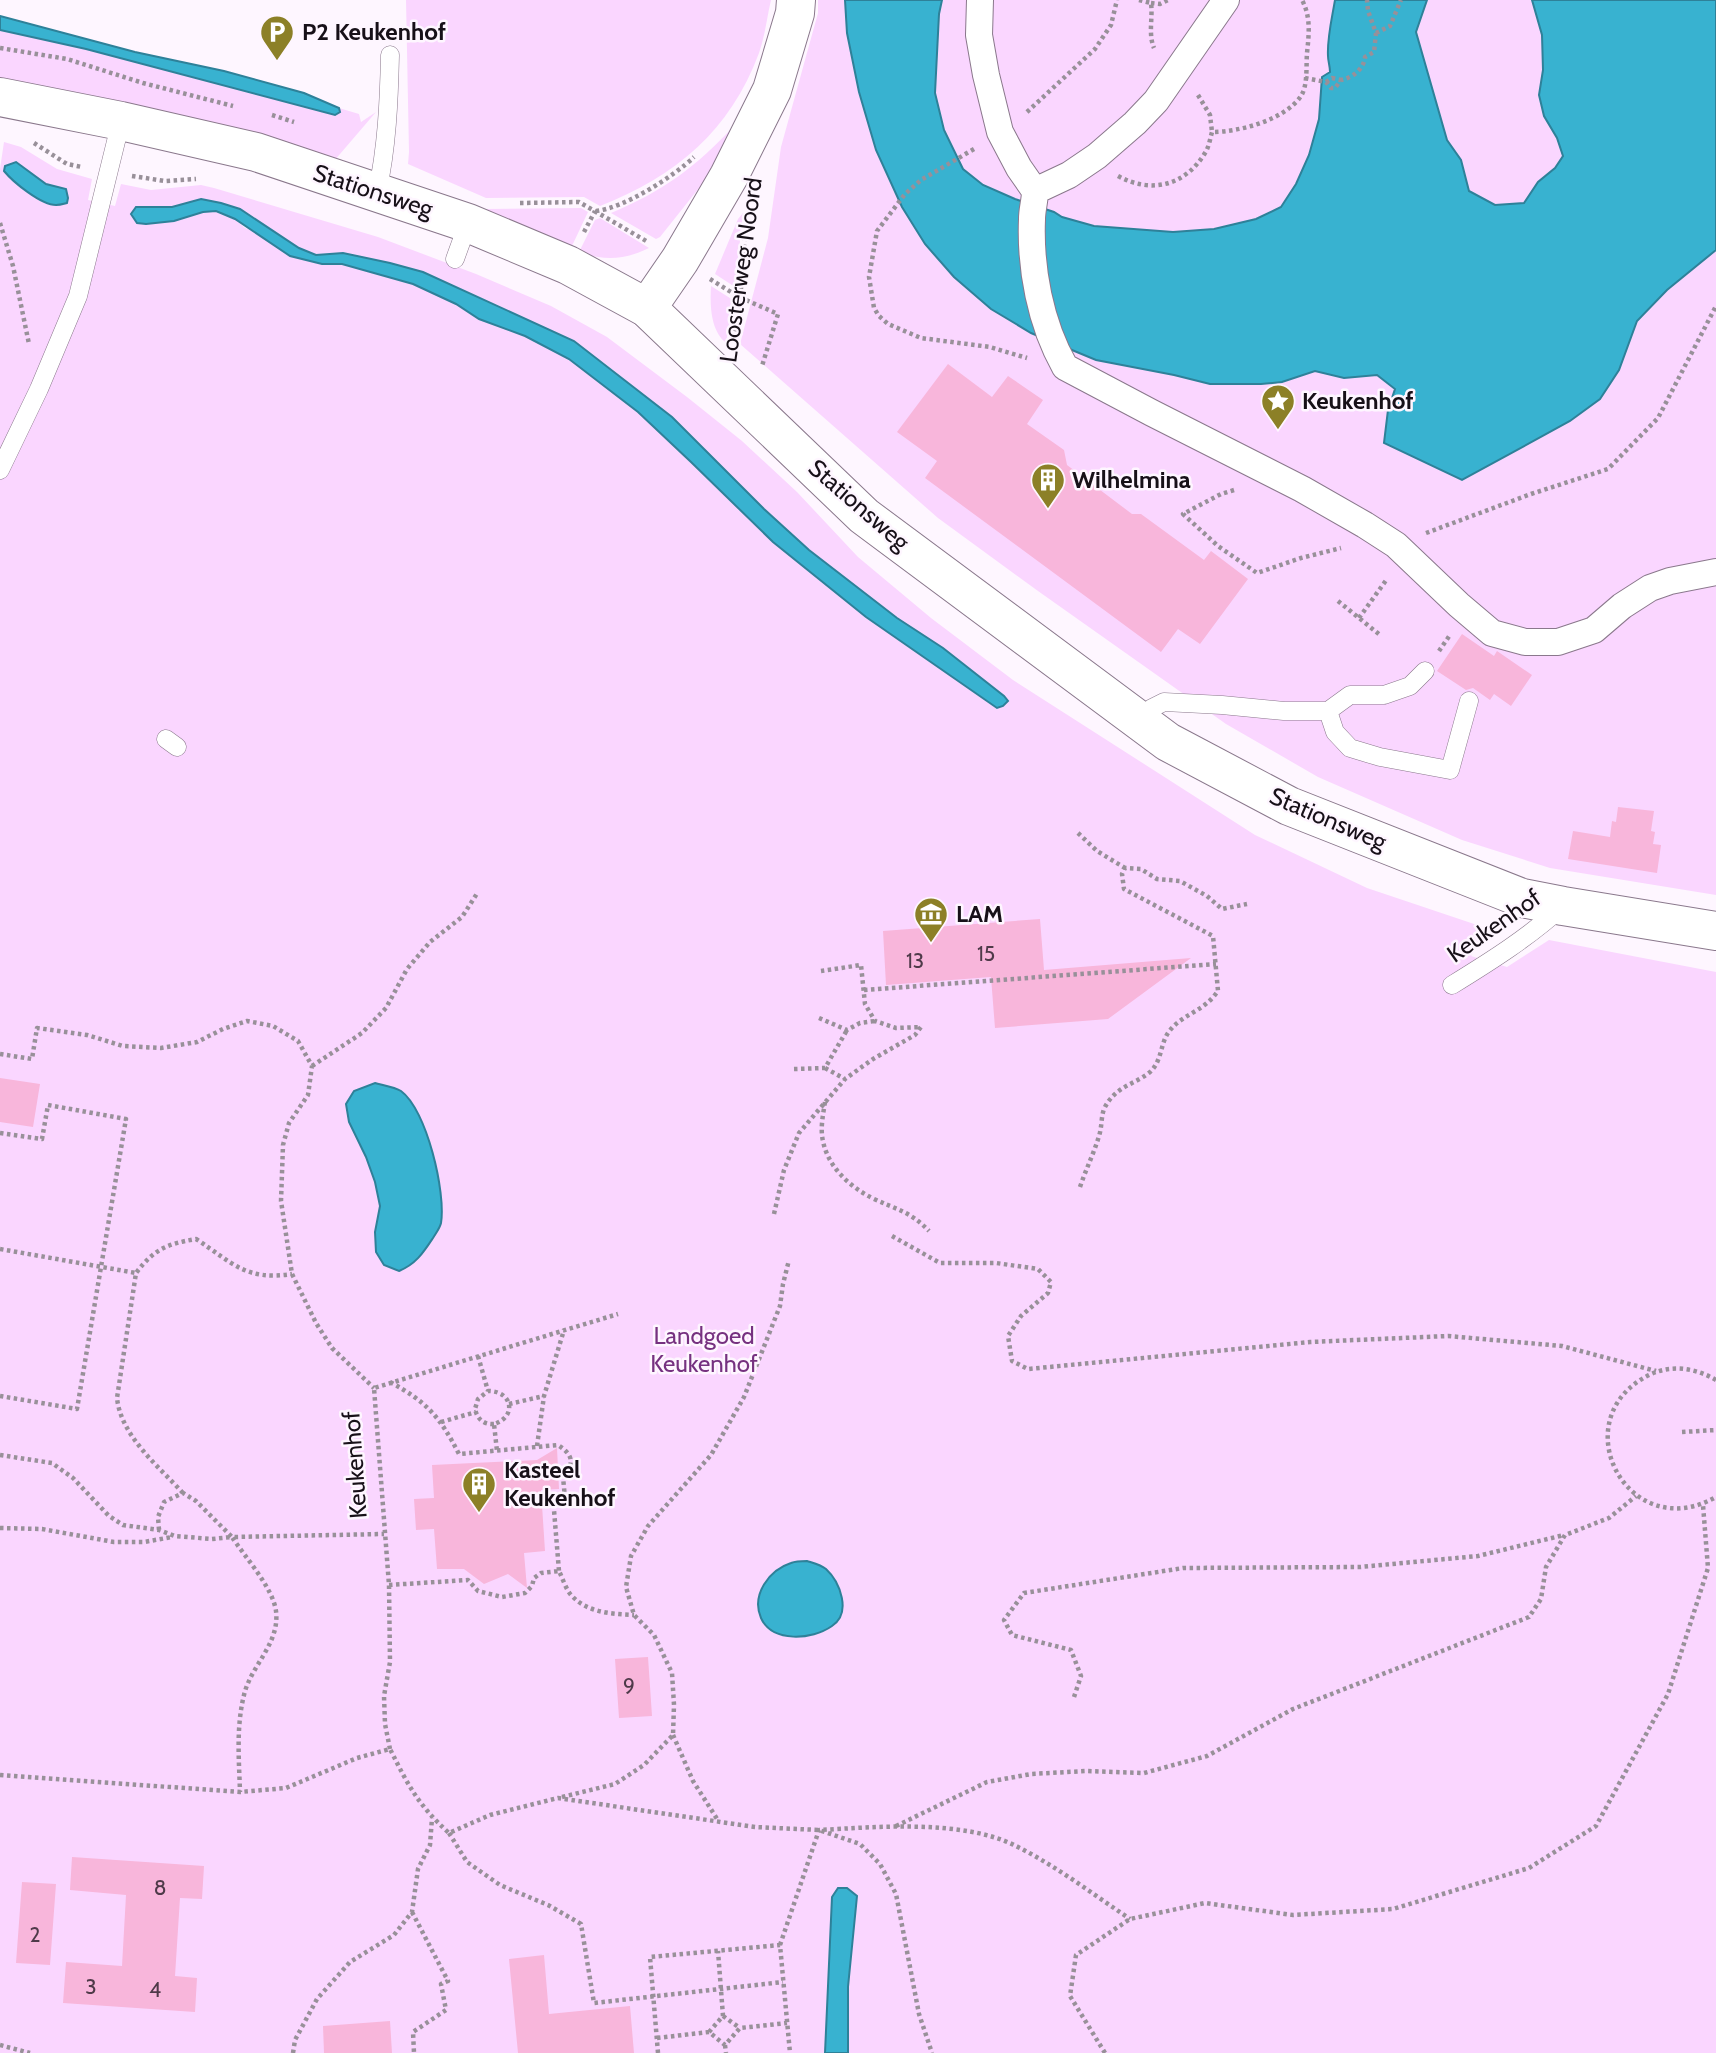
<svg xmlns="http://www.w3.org/2000/svg" width="1716" height="2053" font-family="Cabin,sans-serif">
<style>
.green{fill:#fad6ff;fill-rule:evenodd}
.water{fill:#38b2d0;stroke:#2e8199;stroke-width:2}
.building{fill:#f8b6db}
.lines{fill:none;stroke-linecap:round;stroke-linejoin:round}
.service-casing{stroke:#8a788c;stroke-width:19}
.pedestrian-casing{stroke:#8a788c;stroke-width:28}
.tertiary-casing{stroke:#8a788c;stroke-width:40}
.secondary-casing{stroke:#8a788c;stroke-width:40}
.path{stroke:#989099;stroke-width:4.5;stroke-dasharray:3.5 3.5;stroke-linecap:butt}
.service{stroke:#fff;stroke-width:18}
.pedestrian{stroke:#fff;stroke-width:26}
.tertiary{stroke:#fff;stroke-width:38}
.secondary{stroke:#fff;stroke-width:38}
.labels{text-anchor:middle;stroke-width:5;stroke-linejoin:round;paint-order:stroke}
.number-label{font-size:21px;fill:#4f3a49}
.poi-label{font-size:24px;font-weight:bold;fill:#171018;stroke:#fef6ff;text-anchor:start}
.street-label{font-size:24px;fill:#171018;stroke:#fef6ff}
.park-label{font-size:24px;fill:#763180;stroke:#fef6ff}
</style>
<rect width="100%" height="100%" fill="#fef6ff"/>
<!-- green -->
<path class="green" d="M406 0H771C767 17 765 36 759 53 730 131 676 176 600 206L584 197 486 198 408 164 409 152Z
M818 0H1716V895L1550 868 1462 840 1318 777 1226 724 1038 591 938 518 740 344 768 238 781 147 818 13Z
M0 30 86 49 340 112 339 108 359 114 361 122 376 112 334 161 203 123 0 78Z
M734 126 703 183 660 237 656 239 611 213C662 192 697 166 734 126Z
M4 142 21 147 57 169 92 179 88 200 115 206 121 184 151 190 201 185 214 188 378 237 476 274 551 306 607 337 687 397 742 441 797 492 858 557 931 618 1013 680 1255 835 1367 888 1489 929 1471 956 1507 967 1549 940 1716 972V2053H0V169ZM201 199 240 210 291 243 245 228 235 219 216 211 203 212 179 219 136 207H172ZM343 253 390 263 423 272 501 307 604 363 639 391 391 265ZM861 590 897 618 943 648 1004 696 907 633Z
M581 208 588 212 571 248 482 211 484 209Z
M743 213 735 287 715 274 738 219Z
M600 218 649 248C625 260 604 261 579 252L595 220Z
M711 286 733 300 726 343C710 330 710 304 711 286Z"/>
<!-- water -->
<path class="water" d="M845 0H942L939 14 935 93 944 130 963 169 983 185 1015 199 1054 212 1062 217 1094 226 1173 232 1214 229 1256 219 1281 207 1296 184 1309 155 1319 119 1322 77 1330 72C1330 66 1328 61 1328 56 1327 38 1332 18 1335 0H1427L1416 32 1447 140 1461 160 1469 191 1495 205 1524 203 1538 182 1555 168 1563 156 1557 138 1544 116 1539 95 1543 70 1542 35 1532 0H1716V250L1667 290 1637 321 1619 370 1600 399 1570 421 1462 480 1384 443 1388 410 1395 389 1377 375 1344 378 1315 371 1282 382 1261 384H1210L1174 375 1096 360 1031 333 991 309 954 277 925 244 902 207 876 150 859 92 847 33Z
M0 16 135 52 224 71 304 93 339 108 340 112 335 115 86 49 0 30Z
M16 162 46 184 66 189 68 198 67 203C63 204 60 205 56 205 41 205 13 182 4 171L5 166Z
M201 199 221 203 240 209 299 248 316 255 343 253 390 263 423 272 574 341 672 417 764 509 809 550 897 618 943 648 1004 696 1008 701 1003 706 997 708 866 617 773 542 691 462 638 412 569 359 525 336 479 319 456 304 413 284 342 264H322L290 256 235 219 216 211 203 212 174 221 146 224 137 223 131 214 136 207H172Z
M375 1083C382 1085 395 1087 401 1091 427 1110 446 1193 441 1223 440 1228 436 1233 433 1238 423 1253 416 1264 399 1271L384 1265 376 1252 375 1232 380 1206 375 1182 366 1157 349 1122 346 1104 354 1091Z
M807 1561C813 1563 821 1565 826 1569 840 1582 852 1613 832 1626 812 1640 772 1643 761 1618 751 1595 769 1570 791 1563 796 1561 802 1561 807 1561Z
M838 1888H847L857 1896 848 1987V2053H825L832 1897Z"/>
<!-- building -->
<path class="building" d="M948 364 992 397 1008 376 1043 400 1027 424 1064 450 1067 465 1132 514H1141L1204 560 1211 551 1248 579 1200 644 1178 629 1161 652 925 478 937 461 897 432Z
M1462 634 1494 656 1497 651 1532 675 1511 706 1494 694 1490 700 1473 688 1466 690 1437 671Z
M1618 807 1654 811 1651 831 1655 832 1653 844 1661 845 1657 873 1568 859 1573 831 1610 837 1612 821 1616 822Z
M1040 919 1044 970 1191 958 1108 1019 995 1028 991 977 886 985 883 931Z
M0 1078 40 1084 33 1127 0 1122Z
M557 1448 559 1489 541 1490 545 1551 524 1553 527 1588 508 1574 484 1584 464 1569H437L434 1529 416 1530 414 1499 434 1498 432 1465 537 1460Z
M648 1657 652 1716 619 1718 615 1659Z
M72 1857 204 1866 202 1899 180 1898 175 1976 197 1978 195 2012 63 2003 66 1962 122 1966 126 1895 70 1890Z
M22 1882 56 1884 50 1965 16 1963Z
M544 1955 549 2014 630 2006 634 2053H518L509 1959Z
M390 2021 392 2053H324L323 2026Z"/>
<g class="lines">
<!-- service casing -->
<g class="service-casing">
<path id="service" d="M377 193C387 147 389 101 390 55
M455 259 468 223
M0 470 39 389 78 296 121 121
M1328 711 1335 732 1350 748 1380 757 1450 770 1469 701
M1139 721 1152 708 1164 702 1222 705 1284 711H1328L1350 695H1384L1410 686 1425 671
M166 739 177 747
M1452 985C1491 961 1529 937 1563 906"/>
</g>
<!-- pedestrian casing -->
<g class="pedestrian-casing">
<path id="pedestrian" d="M980 0 979 35 986 75 1000 132 1019 168 1035 191
M1226 0 1156 101 1135 123 1097 156 1069 175 1035 191C1035 201 1032 209 1032 219 1030 268 1040 323 1065 367L1152 413 1302 489 1365 525 1396 545 1459 605 1492 633 1525 642H1558L1594 630 1622 606 1650 588 1670 581 1716 572"/>
</g>
<!-- tertiary casing -->
<g class="tertiary-casing">
<path id="tertiary" d="M647 308 680 260 729 176 772 90 795 13 796 0"/>
</g>
<!-- secondary casing -->
<g class="secondary-casing">
<path id="secondary" d="M0 97 121 121 256 152 468 223 568 265 647 308 864 516 1168 742 1289 806 1522 898 1563 906 1716 931"/>
</g>
<!-- path -->
<path class="path" d="M1139 0 1151 3C1153 18 1148 34 1154 48
M1151 3 1160 4 1168 0
M1376 33 1390 26 1401 0
M0 48 67 59 143 83 233 106
M1305 78 1326 82 1331 88H1335L1341 80C1352 78 1364 69 1365 57L1374 52 1376 33 1368 11 1367 0
M1326 82 1332 78 1341 80
M1198 95 1210 115 1212 132
M1027 112 1095 49 1111 25 1117 0
M272 115 294 122
M34 143 67 164 82 167
M974 149 921 180 905 194 877 231 869 277 874 308 879 316 888 324 921 338 990 347 1027 358
M132 176 165 181 196 179
M1118 176C1151 194 1185 186 1205 153 1209 147 1210 139 1212 132 1239 132 1285 120 1301 96 1308 85 1306 66 1307 53 1309 34 1311 17 1302 0
M520 203 579 202 648 242
M596 211C624 208 673 177 694 157
M0 223 13 266 29 344
M584 232 595 211
M710 279 739 297 778 314 762 366
M733 338 739 315 746 222
M1234 490 1221 494 1183 514 1218 546 1257 573 1301 558 1341 548
M1426 533 1531 494 1608 469 1658 418 1716 306
M1338 601 1380 635
M1359 618 1387 579
M1439 651 1450 635
M1078 833 1097 851 1125 868
M864 990 1216 964
M819 1018 847 1030 860 1023 875 1021
M0 1054 32 1059 37 1028 87 1035 123 1046 161 1048 197 1042 223 1029 247 1021 273 1026 298 1041 312 1066 308 1095 289 1123 283 1145 281 1201 292 1274 316 1323 332 1348 374 1388
M312 1066 362 1033 386 1008 407 969 430 942 462 917 478 892
M825 1068 845 1079
M794 1069 825 1068 847 1030
M825 1102C823 1115 820 1129 823 1141 828 1167 849 1186 872 1198 895 1209 910 1211 929 1231
M0 1133 42 1139 48 1105 126 1119 77 1409 0 1396
M1080 1187C1086 1169 1094 1153 1099 1136 1102 1127 1101 1117 1104 1109 1115 1086 1134 1085 1150 1072 1162 1061 1160 1045 1168 1033 1178 1018 1194 1014 1207 1003 1211 1000 1215 995 1218 991L1213 936 1124 889 1122 874 1125 868 1141 869 1157 879 1180 881 1207 896 1222 909 1247 904
M774 1214 784 1170 799 1133 845 1079 873 1059 915 1035 921 1027 896 1028 875 1021 865 1004 861 965 821 971
M892 1236 940 1263H996L1038 1269 1051 1282 1048 1293 1021 1316 1008 1336 1012 1361 1028 1369 1310 1342 1448 1336 1562 1346 1656 1371
M0 1249 136 1273
M478 1356 488 1391
M1716 1380C1696 1368 1671 1364 1649 1375 1561 1419 1628 1547 1716 1497
M390 1382C427 1402 440 1417 459 1454L558 1445C573 1455 575 1463 563 1477L565 1498H553L559 1571
M509 1404 544 1396
M441 1422 476 1412
M494 1424C483 1425 477 1418 475 1409L478 1399 488 1391C513 1391 517 1417 494 1424L497 1451
M1682 1432 1716 1430
M537 1446 544 1396 564 1330
M0 1455 52 1463 73 1478 109 1516 123 1525 159 1530 175 1536 212 1539 232 1537C245 1557 273 1588 276 1611 280 1644 251 1665 244 1695 236 1727 239 1760 240 1792
M183 1493C158 1466 121 1436 117 1398L136 1273C154 1249 167 1244 196 1239 233 1263 245 1281 292 1274
M0 1528 42 1529 114 1542H144L172 1537
M159 1530 158 1517 164 1502 183 1493 196 1501 232 1537 384 1534
M389 1585 468 1580 478 1591 502 1597 525 1593 532 1586 534 1578 541 1573 559 1571C563 1579 566 1590 572 1596 588 1613 612 1614 634 1615
M1074 1697 1081 1676 1071 1650 1012 1635 1004 1620 1024 1593 1183 1568 1360 1567 1478 1556 1564 1535
M673 1735 693 1781 719 1822
M390 1749 385 1724 384 1696 390 1662 389 1585 374 1388 618 1314
M0 1775 240 1792 286 1788 357 1758 390 1749C408 1785 418 1805 449 1833L490 1815 558 1798 755 1827 819 1830 860 1844 880 1864 896 1894 919 2014 932 2053
M562 1797 615 1784 644 1765 673 1735 674 1705 672 1673 654 1635 634 1615 626 1587 631 1556 648 1526 711 1455 744 1397 780 1306 783 1284 789 1260
M896 1826 987 1782 1031 1774 1086 1771 1144 1773 1207 1756 1293 1709 1529 1617 1541 1599 1546 1567 1565 1535 1609 1518 1636 1496
M449 1833 467 1862 500 1885 548 1905 581 1924 594 2003 783 1982
M412 1912 448 1981 441 1984 446 2010 413 2032 414 2053
M780 1945 819 1830C877 1827 963 1819 1016 1846 1056 1866 1093 1894 1130 1919
M723 2016 740 2028
M709 2032 723 2016 718 1951
M657 2038 709 2032 725 2045 740 2028 787 2023
M0 2045 30 2053
M725 2045 726 2053
M293 2053 295 2040 317 1999 350 1962 394 1935 412 1912 418 1869 430 1845 432 1818
M658 2053 650 1957 780 1945 790 2053
M1105 2053 1070 1996 1076 1955 1130 1919 1205 1903 1293 1915 1393 1909 1529 1868 1596 1826 1668 1694 1708 1568 1703 1505"/>
<!-- service -->
<use href="#service" class="service"/>
<!-- pedestrian -->
<use href="#pedestrian" class="pedestrian"/>
<!-- tertiary -->
<use href="#tertiary" class="tertiary"/>
<!-- secondary -->
<use href="#secondary" class="secondary"/>
</g>
<!-- icons -->
<defs>
<g id="parking-pin" transform="scale(1.75)"><path d="M0 17L-7.5 6A9.5 9.5 0 1 1 7.5 6Z" fill="#8c8027" stroke="#fef6ff"/><path d="M-3.5-5.5H1a3.5 3.5 0 0 1 0 7H-1V5.5H-3.5ZM-1-3.4V-.6H.8a1.4 1.4 0 0 0 0-2.8Z" fill="#fff"/></g>
<g id="sight-pin" transform="scale(1.75)"><path d="M0 17L-7.5 6A9.5 9.5 0 1 1 7.5 6Z" fill="#8c8027" stroke="#fef6ff"/><path d="M0-6L1.8-2.2L6-1.7L2.9 1.2L3.7 5.4L0 3.3L-3.7 5.4L-2.9 1.2L-6-1.7L-1.8-2.2Z" fill="#fff"/></g>
<g id="building-pin" transform="scale(1.75)"><path d="M0 17L-7.5 6A9.5 9.5 0 1 1 7.5 6Z" fill="#8c8027" stroke="#fef6ff"/><path d="M-4-6H4V6H1V3H-1V6H-4ZM-2.5-4.3h1.7v1.8h-1.7ZM.8-4.3h1.7v1.8H.8ZM-2.5-1h1.7V.8h-1.7ZM.8-1h1.7V.8H.8Z" fill="#fff"/></g>
<g id="museum-pin" transform="scale(1.75)"><path d="M0 17L-7.5 6A9.5 9.5 0 1 1 7.5 6Z" fill="#8c8027" stroke="#fef6ff"/><path d="M0-6L6-3V-2H-6V-3ZM-5-1h2V3h-2ZM-1-1h2V3h-2ZM3-1h2V3H3ZM-6 4H6V6H-6Z" fill="#fff"/></g>
</defs>
<g fill-rule="evenodd">
<use href="#parking-pin" x="277" y="32"/>
<use href="#sight-pin" x="1278" y="401"/>
<use href="#building-pin" x="1048" y="480"/>
<use href="#museum-pin" x="931" y="914"/>
<use href="#building-pin" x="479" y="1484"/>
</g>
<g class="labels">
<!-- number labels -->
<g class="number-label">
<text x="986" y="961">15</text>
<text x="915" y="968">13</text>
<text x="629" y="1693">9</text>
<text x="160" y="1895">8</text>
<text x="35" y="1942">2</text>
<text x="91" y="1994">3</text>
<text x="155" y="1997">4</text>
</g>
<!-- poi labels -->
<g class="poi-label">
<text x="302" y="40">P2 Keukenhof</text>
<text x="1302" y="409">Keukenhof</text>
<text x="1072" y="488">Wilhelmina</text>
<text x="956" y="922">LAM</text>
<text x="504" y="1478">Kasteel<tspan x="504" dy="28">Keukenhof</tspan></text>
</g>
<!-- street labels -->
<g class="street-label">
<text transform="translate(373 191) rotate(18)" y="8">Stationsweg</text>
<text transform="translate(741 270) rotate(-82)" y="8">Loosterweg Noord</text>
<text transform="translate(859 505) rotate(41)" y="8">Stationsweg</text>
<text transform="translate(1328 819) rotate(23)" y="8">Stationsweg</text>
<text transform="translate(1494 926) rotate(-35)" y="8">Keukenhof</text>
<text transform="translate(355 1465) rotate(-94)" y="8">Keukenhof</text>
</g>
<!-- park labels -->
<g class="park-label">
<text x="704" y="1344">Landgoed<tspan x="704" dy="28">Keukenhof</tspan></text>
</g>
</g>
</svg>
